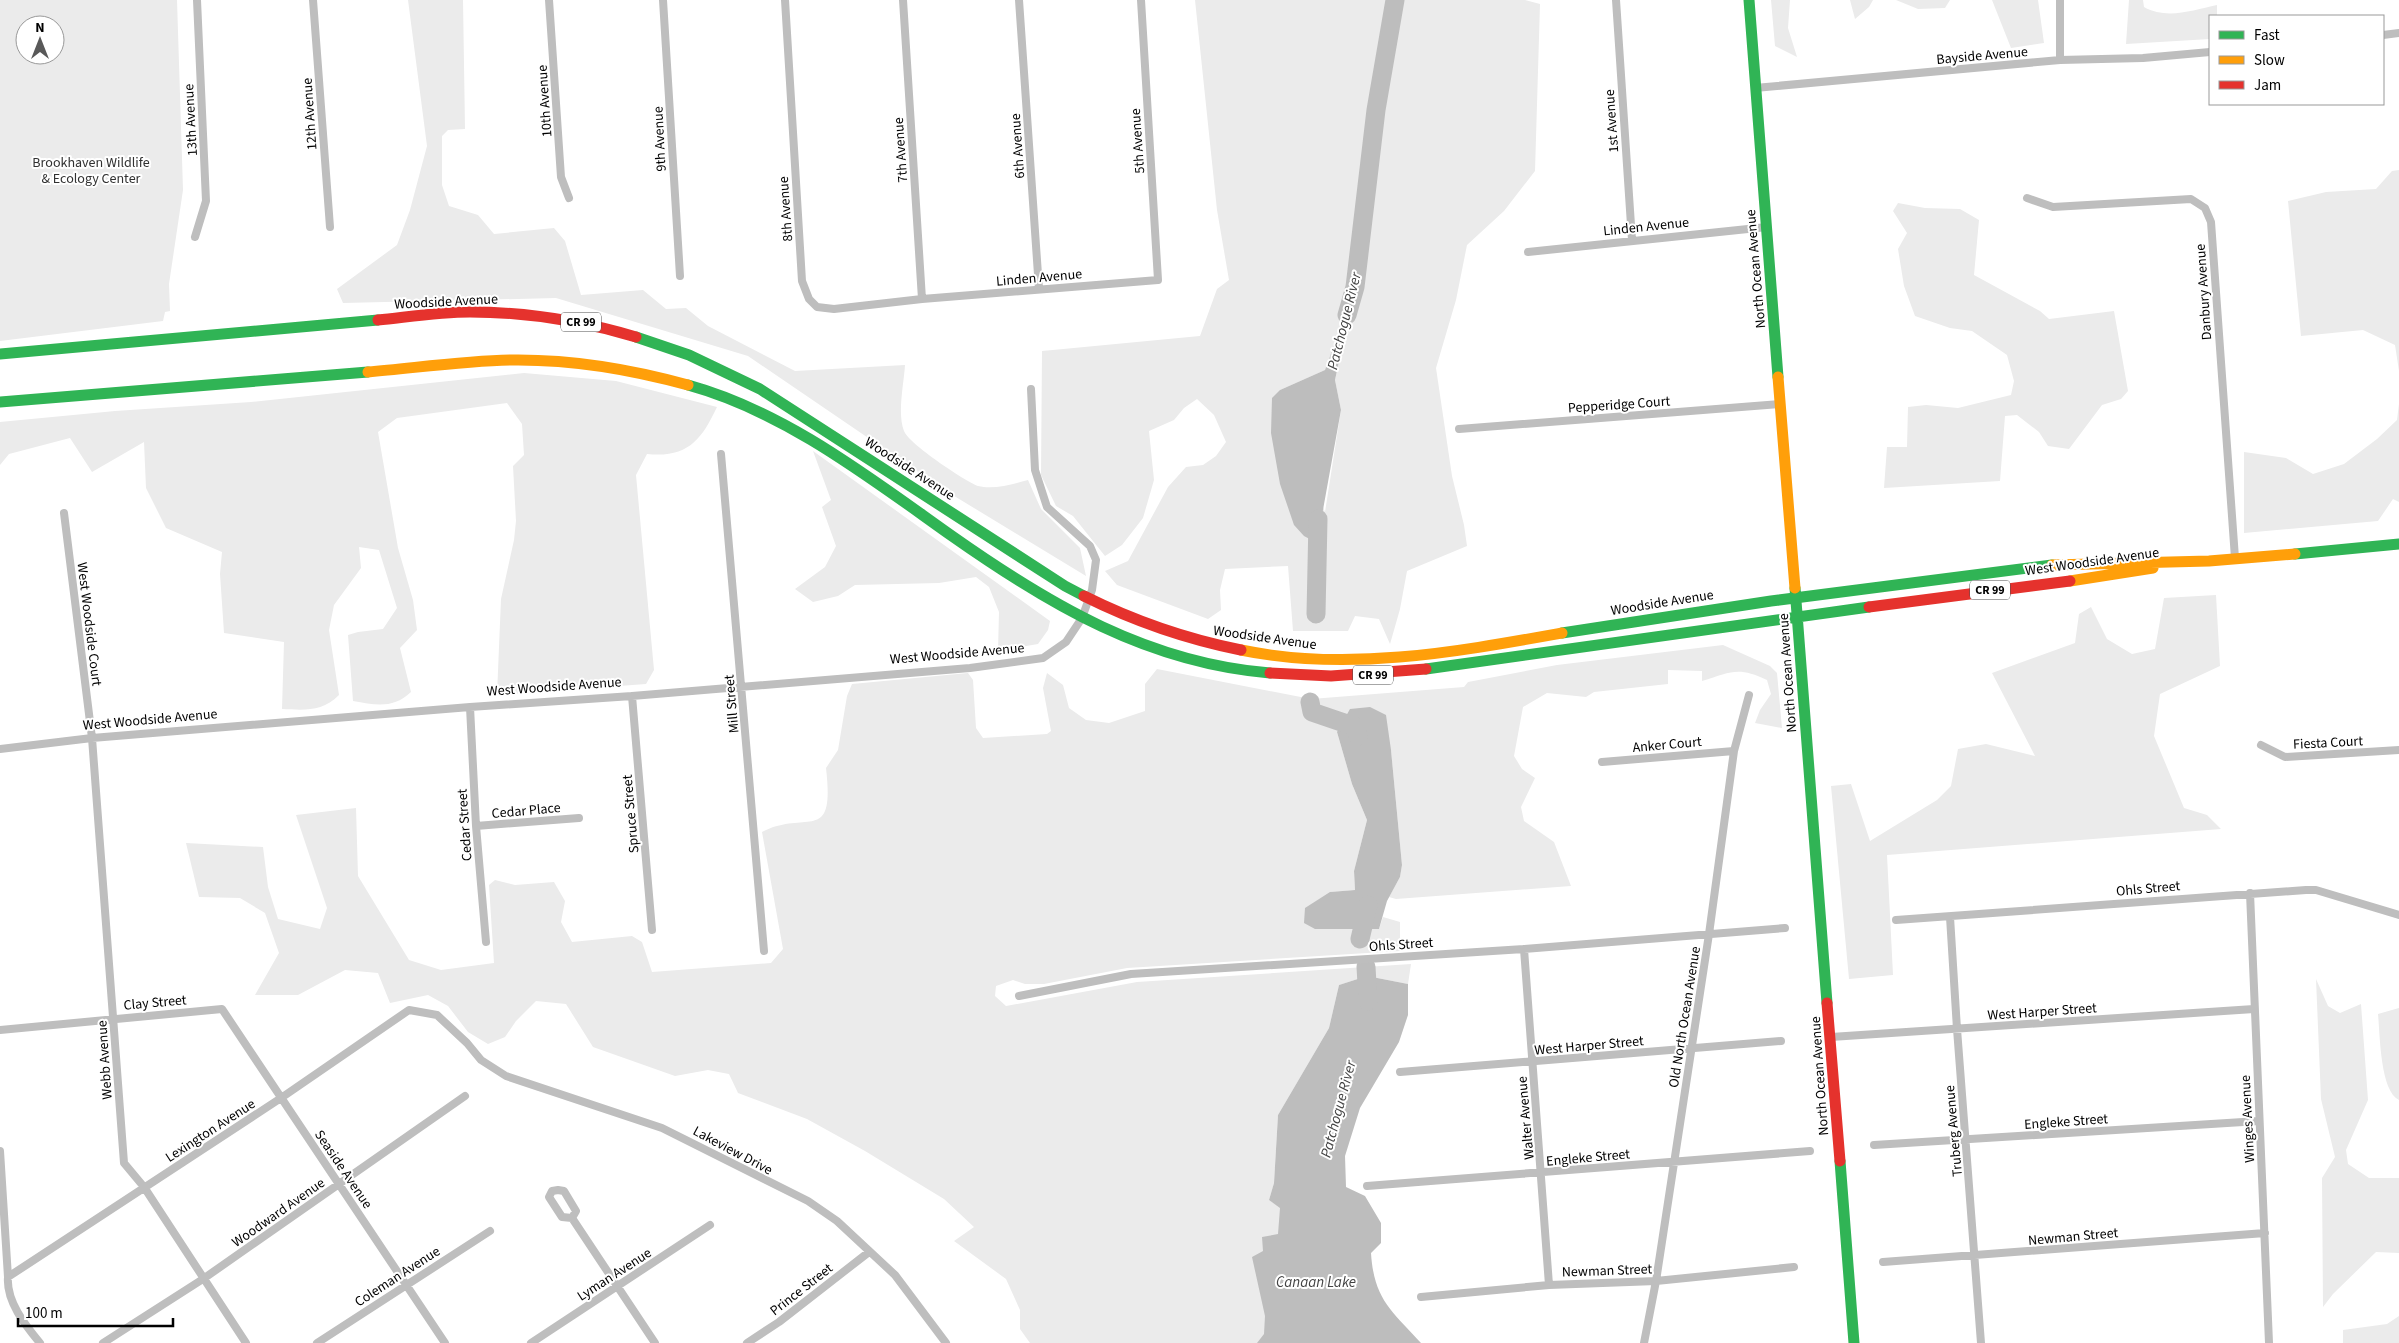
<svg xmlns="http://www.w3.org/2000/svg" width="2399" height="1343" font-family="'Source Sans 3',sans-serif">
<style>
.green{fill:#ebebeb;fill-rule:evenodd}
.water{fill:#bdbdbd}
.lines{fill:none;stroke-linecap:round;stroke-linejoin:round}
.river{stroke:#bdbdbd;stroke-width:19}
.street{stroke:#bebebe;stroke-width:8}
.fast{stroke:#30b455;stroke-width:11}
.slow{stroke:#ff9f0a;stroke-width:11}
.jam{stroke:#e5322d;stroke-width:11}
.labels{text-anchor:middle;stroke-width:4;stroke-linejoin:round;paint-order:stroke}
.shield{fill:#fff;stroke:#4c4c4c;stroke-width:1}
.shield-label{font-size:12px;font-weight:bold;fill:#000}
.street-label{font-size:14px;fill:#000;stroke:#fff}
.park-label{font-size:14px;fill:#313131;stroke:#fff}
.water-label{font-size:15px;font-style:italic;fill:#424242;stroke:#fff}
</style>
<rect width="100%" height="100%" fill="#fff"/>
<!-- green -->
<path class="green" d="M0 0H177L183 190 169 284 170 311 165 312 163 321 0 341ZM25 25H55V55H25Z
M408 0H463L465 129 448 130 442 136V185L449 206 478 215 494 234 554 228 565 241 581 295 643 290 666 309 686 308 708 326 795 371 905 365C904 383 897 414 904 431 909 444 965 481 978 486 994 490 1013 484 1028 480L1041 509 1080 548 1086 576 946 491 748 356 556 298 343 303 337 289 397 245 410 210 427 146Z
M1195 0H1525L1540 4 1535 171 1504 211 1467 245 1456 300 1436 368 1452 476 1464 525 1467 546 1407 571 1400 609 1390 644 1379 619 1355 616 1348 631H1293L1288 566 1225 569 1220 590 1221 610 1208 619 1117 585 1105 571 1128 561 1168 487 1186 467 1203 465 1216 456 1226 442 1214 415 1197 399 1184 408 1174 420 1149 431 1154 480 1143 518 1122 545 1105 556 1073 516 1056 506 1041 475 1042 351 1200 336 1217 289 1229 280 1217 210ZM1353 296 1335 380 1341 410 1325 512 1280 390 1325 370Z
M1771 0H1790L1788 28 1797 57 1775 46Z
M1850 0H1873L1869 7 1855 19Z
M1896 0H1950L1945 8 1918 9Z
M1992 0H2038L2044 43 2011 48Z
M2129 0H2143L2144 7C2167 20 2193 10 2217 5V16H2210V39L2126 44Z
M2399 170V371L2395 345 2363 330 2301 336 2288 201 2326 192 2376 189 2392 171Z
M1898 203 1925 208 1960 209 1979 220 1974 275 2040 311 2049 319 2114 311 2128 391 2121 399 2102 405 2069 449 2048 446 2039 432 2017 415 2005 416 2000 481 1884 488 1887 447H1907L1908 407 1926 405 1958 408 2011 395 2014 381 2007 355 1972 331 1950 328 1915 316 1904 286 1898 249 1907 233 1893 211Z
M524 373 616 381 717 407C701 441 687 458 647 454L636 475 654 670 646 684 497 695 501 599 514 540 516 521 513 466 524 455 522 424 507 403 397 418 378 432 398 548 413 600 417 630 400 648 411 692C393 709 376 705 353 701L348 635 358 632 383 629 397 608 379 550 359 547 361 568 334 605 329 630 339 695C322 712 305 710 282 709L284 642 224 633 220 574 222 552 166 528 146 488 144 442 92 472 70 438 9 454 0 465V422L115 411 251 402Z
M2399 404V502L2393 499 2378 521 2244 533V452L2286 458 2313 474 2344 464 2377 439 2397 420Z
M813 451 1050 621 1048 630 1038 644 998 651 999 612 989 587 976 577 939 583 855 585 838 596 813 602 795 589 825 567 836 546 822 507 831 500Z
M2216 595 2220 666 2160 694 2154 736 2184 808 2207 815 2221 829 1887 855 1893 975 1849 979 1831 786 1851 784 1870 841 1937 800 1951 786 1958 749 1986 744 2035 756 1992 673 2075 643 2079 614 2091 607 2107 639 2132 654 2155 649 2164 598Z
M1723 645 1770 666 1777 673 1782 728 1755 723 1760 710 1771 694 1767 680C1738 666 1731 672 1702 681V671L1668 670V684L1594 692 1586 697 1547 693 1523 707 1514 756 1522 769 1535 778 1521 807 1524 821 1554 842 1571 886 1396 899 1389 897 1400 877 1402 865 1391 750 1337 732 1352 784 1367 820 1354 871 1355 890 1330 892 1379 929 1383 917 1400 922V951L1127 968 1044 984H1025L1013 980 996 986 995 996 1006 1006 1137 982 1411 964 1408 984 1367 976 1339 985 1329 1028 1278 1115 1274 1183 1269 1200 1280 1207 1295 1343H1030L1020 1329V1310L1006 1279 954 1241 974 1227 944 1199 865 1151 807 1119 738 1093 729 1074 708 1070 675 1076 593 1047 566 1004 536 1001 516 1021 505 1037 488 1044 468 1032 448 1006 428 995 390 1003 378 973 345 970 298 995H255L279 953 265 913 240 898 199 897 186 843 263 847 268 887 278 919 320 929 327 908 296 815 356 808 358 876 409 960 441 970 494 963 489 885 495 880 515 885 554 882 565 901 561 922 572 942 632 936 642 942 652 972 771 963 783 949 762 832C807 809 835 846 826 768L838 750 847 696 852 684 968 673 973 680 976 728 983 738 1047 734 1051 731 1043 688 1047 673 1063 685 1069 708 1086 720 1109 723 1145 711V684L1157 669 1311 699 1464 687 1468 682 1557 665Z
M2316 979 2328 1006 2340 1013 2361 1004 2368 1100 2346 1150 2348 1164 2369 1178H2399V1253L2376 1252 2333 1294 2323 1307 2322 1178 2335 1157 2321 1099Z
M2399 1008V1100C2380 1091 2380 1034 2378 1014Z
M2399 1316V1343H2343V1330L2387 1324Z"/>
<!-- water -->
<path class="water" d="M1354 291 1335 380 1341 410 1317 543 1304 536 1294 525 1280 484 1271 433 1272 398 1280 390 1325 370Z
M1370 707 1386 715 1391 750 1402 865 1400 877 1387 901 1379 929H1315L1304 923 1305 908 1330 892 1355 890 1354 871 1367 820 1352 784 1337 732 1350 709Z
M1367 976 1408 984V1015L1399 1042 1360 1108 1345 1156 1346 1187 1365 1196 1381 1223V1243L1371 1253C1374 1300 1392 1311 1421 1343H1257L1264 1334 1265 1316 1252 1257 1263 1251 1262 1237 1278 1234 1280 1208 1269 1200 1274 1183 1278 1115 1329 1028 1339 985Z"/>
<g class="lines">
<!-- river -->
<path class="river" d="M1347 315 1355 287 1376 110 1395 0
M1316 614 1318 519
M1310 702 1312 712 1356 727 1358 736
M1360 939 1368 905
M1366 967 1368 1001"/>
<!-- street -->
<path class="street" d="M313 0 330 227
M549 0 561 177 569 198
M663 0 680 276
M785 0 802 281 809 299 817 307 834 309 922 299 1158 280 1141 0
M903 0 922 299
M1019 0 1039 289
M1616 0 1632 240
M2060 0V60
M2383 35 2399 33
M1755 88 2060 60 2143 58 2210 52
M2027 198 2053 207 2191 199 2205 208 2211 222 2235 558
M195 237 206 201 197 0
M1528 252 1767 227
M1459 429 1781 404
M721 454 764 951
M64 513 92 738 124 1163 144 1187 246 1343
M632 696 652 930
M470 707 476 826 486 942
M2261 745 2285 757 2399 750
M0 749 92 738 470 707 632 696 970 668 1043 658 1066 642 1082 618 1092 590 1096 560 1090 546 1047 507 1035 470 1031 389
M1602 762 1734 751
M476 826 579 818
M2250 893 2269 1343
M1950 917 1957 1029 1981 1343
M1896 920 2306 890H2316L2399 915
M1524 949 1549 1285
M1019 996 1131 974 1524 949 1785 928
M0 1030 222 1009 445 1343
M1831 1037 2254 1009
M1400 1072 1781 1041
M1874 1145 2259 1121
M0 1151 8 1277
M1367 1186 1810 1151
M558 1190 564 1191 576 1211 572 1218 562 1217 549 1197 552 1191Z
M572 1218 655 1343
M1883 1262 2265 1233
M1421 1297 1549 1285 1656 1281 1794 1267
M40 1343C25 1325 6 1301 8 1277L281 1098 409 1010 437 1015 467 1043 481 1060 506 1076 662 1128 808 1201 837 1221 895 1275 946 1343
M103 1343 203 1279 465 1096
M317 1343 490 1231
M531 1343 710 1225
M747 1343 779 1322 869 1252
M1644 1343 1656 1281 1709 934 1734 751 1749 695"/>
<!-- fast -->
<path class="fast" d="M1749 0 1778 377
M636 337 689 355 760 389 1065 586 1084 596
M0 354 378 320
M688 385C786 412 870 478 952 536 1050 605 1148 663 1270 673
M0 402 368 372
M2295 554 2399 544
M1795 588 1827 1003
M1562 633 1771 601 2052 565
M1426 669 1869 607
M1840 1161 1854 1343"/>
<!-- slow -->
<path class="slow" d="M368 372C415 368 463 361 510 360 570 359 630 369 688 385
M1778 377 1795 588
M2052 565 2209 561 2295 554
M2070 581 2153 568
M1241 650C1348 672 1456 652 1562 633"/>
<!-- jam -->
<path class="jam" d="M378 320C408 317 439 312 470 312 526 312 582 321 636 337
M1084 596C1134 621 1186 639 1241 650
M1869 607 2070 581
M1270 673 1331 676 1426 669
M1827 1003 1840 1161"/>
</g>
<g class="labels">
<!-- shield labels -->
<g class="shield">
<rect x="561" y="312.5" width="40" height="19" rx="4"/>
<rect x="1970" y="580.5" width="40" height="19" rx="4"/>
<rect x="1353" y="665.5" width="40" height="19" rx="4"/>
</g>
<g class="shield-label">
<text x="581" y="326">CR 99</text>
<text x="1990" y="594">CR 99</text>
<text x="1373" y="679">CR 99</text>
</g>
<!-- street labels -->
<g class="street-label">
<text transform="translate(1982 55) rotate(-5)" y="5">Bayside Avenue</text>
<text transform="translate(544 101) rotate(-94)" y="5">10th Avenue</text>
<text transform="translate(309 114) rotate(-94)" y="5">12th Avenue</text>
<text transform="translate(190 120) rotate(-93)" y="5">13th Avenue</text>
<text transform="translate(1611 121) rotate(-94)" y="5">1st Avenue</text>
<text transform="translate(659 139) rotate(-93)" y="5">9th Avenue</text>
<text transform="translate(1137 141) rotate(-94)" y="5">5th Avenue</text>
<text transform="translate(1017 146) rotate(-94)" y="5">6th Avenue</text>
<text transform="translate(900 150) rotate(-94)" y="5">7th Avenue</text>
<text transform="translate(785 209) rotate(-94)" y="5">8th Avenue</text>
<text transform="translate(1646 226) rotate(-6)" y="5">Linden Avenue</text>
<text transform="translate(1755 269) rotate(-95)" y="5">North Ocean Avenue</text>
<text transform="translate(1039 277) rotate(-5)" y="5">Linden Avenue</text>
<text transform="translate(2203 292) rotate(-94)" y="5">Danbury Avenue</text>
<text transform="translate(446 301) rotate(-3)" y="5">Woodside Avenue</text>
<text transform="translate(1619 404) rotate(-4)" y="5">Pepperidge Court</text>
<text transform="translate(910 468) rotate(33)" y="5">Woodside Avenue</text>
<text transform="translate(2092 561) rotate(-8)" y="5">West Woodside Avenue</text>
<text transform="translate(1662 602) rotate(-9)" y="5">Woodside Avenue</text>
<text transform="translate(90 624) rotate(83)" y="5">West Woodside Court</text>
<text transform="translate(1265 637) rotate(8)" y="5">Woodside Avenue</text>
<text transform="translate(957 653) rotate(-5)" y="5">West Woodside Avenue</text>
<text transform="translate(1787 673) rotate(-94)" y="5">North Ocean Avenue</text>
<text transform="translate(554 686) rotate(-4)" y="5">West Woodside Avenue</text>
<text transform="translate(731 704) rotate(-95)" y="5">Mill Street</text>
<text transform="translate(150 719) rotate(-5)" y="5">West Woodside Avenue</text>
<text transform="translate(2328 742) rotate(-3)" y="5">Fiesta Court</text>
<text transform="translate(1667 744) rotate(-5)" y="5">Anker Court</text>
<text transform="translate(526 810) rotate(-5)" y="5">Cedar Place</text>
<text transform="translate(630 814) rotate(-95)" y="5">Spruce Street</text>
<text transform="translate(464 825) rotate(-94)" y="5">Cedar Street</text>
<text transform="translate(2148 888) rotate(-5)" y="5">Ohls Street</text>
<text transform="translate(1401 944) rotate(-4)" y="5">Ohls Street</text>
<text transform="translate(155 1002) rotate(-5)" y="5">Clay Street</text>
<text transform="translate(2042 1011) rotate(-4)" y="5">West Harper Street</text>
<text transform="translate(1684 1017) rotate(-81)" y="5">Old North Ocean Avenue</text>
<text transform="translate(1589 1045) rotate(-5)" y="5">West Harper Street</text>
<text transform="translate(104 1060) rotate(-94)" y="5">Webb Avenue</text>
<text transform="translate(1819 1076) rotate(-94)" y="5">North Ocean Avenue</text>
<text transform="translate(1525 1118) rotate(-95)" y="5">Walter Avenue</text>
<text transform="translate(2247 1119) rotate(-93)" y="5">Winges Avenue</text>
<text transform="translate(2066 1121) rotate(-4)" y="5">Engleke Street</text>
<text transform="translate(210 1130) rotate(-33)" y="5">Lexington Avenue</text>
<text transform="translate(1953 1131) rotate(-95)" y="5">Truberg Avenue</text>
<text transform="translate(733 1150) rotate(28)" y="5">Lakeview Drive</text>
<text transform="translate(1588 1157) rotate(-5)" y="5">Engleke Street</text>
<text transform="translate(344 1169) rotate(56)" y="5">Seaside Avenue</text>
<text transform="translate(278 1212) rotate(-35)" y="5">Woodward Avenue</text>
<text transform="translate(2073 1236) rotate(-5)" y="5">Newman Street</text>
<text transform="translate(1607 1270) rotate(-2)" y="5">Newman Street</text>
<text transform="translate(614 1274) rotate(-33)" y="5">Lyman Avenue</text>
<text transform="translate(397 1276) rotate(-33)" y="5">Coleman Avenue</text>
<text transform="translate(801 1289) rotate(-38)" y="5">Prince Street</text>
</g>
<!-- park labels -->
<g class="park-label">
<text x="91" y="167">Brookhaven Wildlife<tspan x="91" dy="16">&amp; Ecology Center</tspan></text>
</g>
<!-- water labels -->
<g class="water-label">
<text transform="translate(1344 321) rotate(-76)" y="5">Patchogue River</text>
<text transform="translate(1338 1109) rotate(-75)" y="5">Patchogue River</text>
<text x="1316" y="1287">Canaan Lake</text>
</g>
</g>
<!-- legend -->
<rect x="2209" y="15" width="175" height="90" fill="#ffffff" stroke="#999999"/>
<rect x="2219" y="31" width="25" height="8" fill="#30b455" stroke="#999999"/>
<text x="2254" y="40" font-size="15" fill="#000000">Fast</text>
<rect x="2219" y="56" width="25" height="8" fill="#ff9f0a" stroke="#999999"/>
<text x="2254" y="65" font-size="15" fill="#000000">Slow</text>
<rect x="2219" y="81" width="25" height="8" fill="#e5322d" stroke="#999999"/>
<text x="2254" y="90" font-size="15" fill="#000000">Jam</text>
<!-- north arrow -->
<g transform="translate(40 40)"><circle r="24" fill="#ffffff" stroke="#999999"/>
<path d="M0-4L9 19L0 12L-9 19Z" fill="#595959"/>
<text y="-8" font-size="14" font-weight="bold" text-anchor="middle" fill="#000000">N</text>
</g>
<!-- scale -->
<path d="M18 1318v8h155v-8" fill="none" stroke="#000000" stroke-width="2.5"/>
<text x="25" y="1318" font-size="15" fill="#000000" stroke="#ffffff" stroke-width="4" paint-order="stroke">100 m</text>
</svg>
